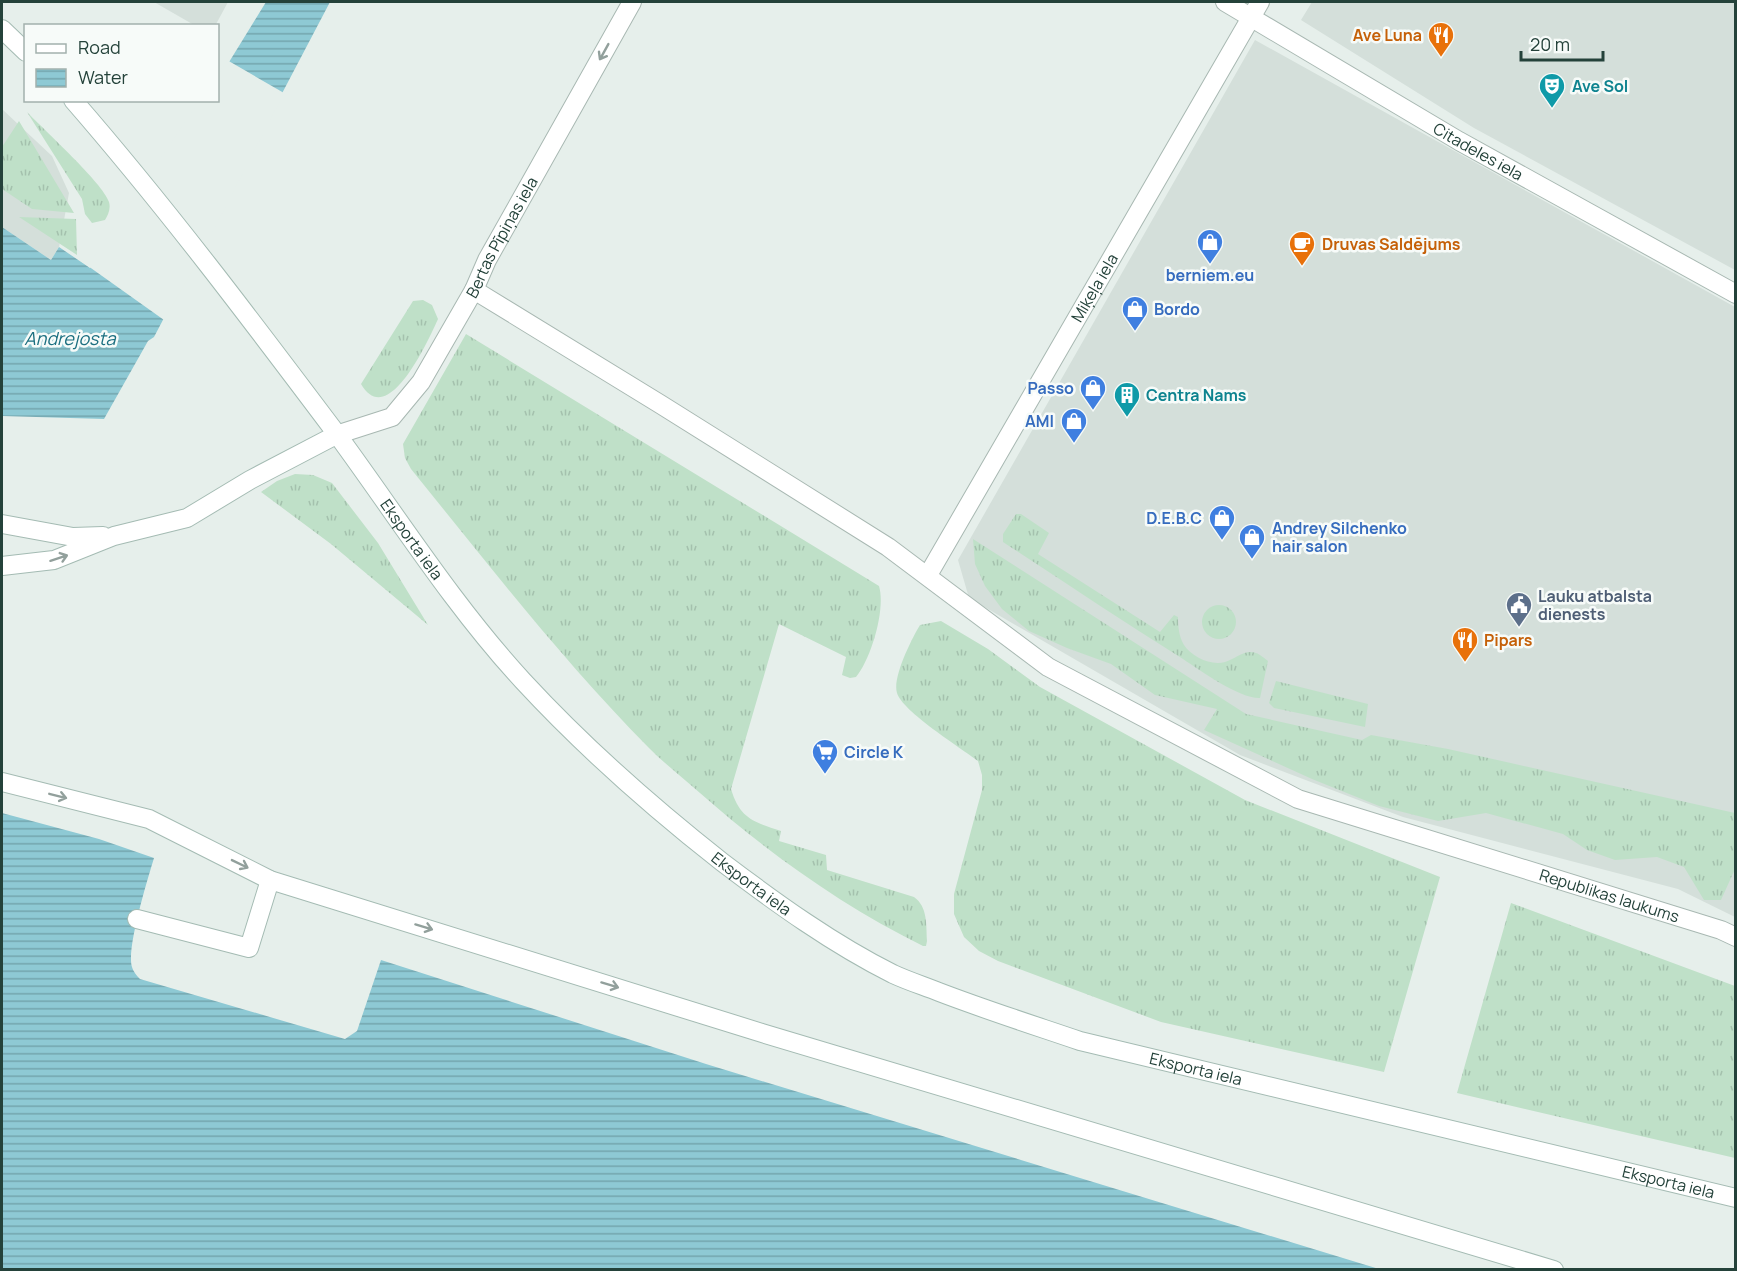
<svg xmlns="http://www.w3.org/2000/svg" width="1737" height="1271" font-family="Manrope,sans-serif">
<style>
.built{fill:#d4dfda}
.grass{fill:url(#grass-tufts)}
.water{fill:url(#water-rules)}
.pier{fill:#e6efeb}
.lines{fill:none;stroke-linecap:round;stroke-linejoin:round}
.street-casing{stroke:#a8b8b2;stroke-width:20}
.secondary-casing{stroke:#a4bbb3;stroke-width:20}
.street{stroke:#fff;stroke-width:18}
.secondary{stroke:#fff;stroke-width:18}
.oneway{stroke:#92a09c}
.labels{text-anchor:middle;stroke-width:5;stroke-linejoin:round;paint-order:stroke}
.food-label{font-size:16px;font-weight:bold;fill:#c56008;stroke:#f7fbf9;text-anchor:start}
.culture-label{font-size:16px;font-weight:bold;fill:#0d838f;stroke:#f7fbf9;text-anchor:start}
.street-label{font-size:16px;fill:#24423a;stroke:#f7fbf9}
.shop-label{font-size:16px;font-weight:bold;fill:#366cbe;stroke:#f7fbf9;text-anchor:start}
.service-label{font-size:16px;font-weight:bold;fill:#4e5e75;stroke:#f7fbf9;text-anchor:start}
.water-label{font-size:18px;font-style:italic;fill:#1c6f80;stroke:#f7fbf9}
</style>
<defs>
<pattern id="grass-tufts" width="24" height="20" patternUnits="userSpaceOnUse" patternTransform="scale(1.5)"><rect width="24" height="20" fill="#bfe0c8"/><path d="M3 7l-1-3M5 7V3M7 7l1-3M15 17l-1-3M17 17v-4M19 17l1-3" fill="none" stroke="#a4c1ad"/></pattern>
<pattern id="water-rules" width="6" height="5" patternUnits="userSpaceOnUse" patternTransform="scale(1.5)"><rect width="6" height="5" fill="#8ec9d4"/><path d="M0 2.5h6" fill="none" stroke="#74a5ad"/></pattern>
</defs>
<rect width="100%" height="100%" fill="#e6efeb"/>
<!-- built -->
<path class="built" d="M154 2H228L215 26 194 25Z
M1312 2H1735V270L1474 128 1301 20Z
M1255 40 1735 307V917L1678 889 1403 817 1240 755 969 598 958 560Z
M2 109 52 156 69 193 59 247 51 260 2 227Z"/>
<!-- grass -->
<path class="grass" d="M27 112C44 130 103 183 109 202 111 209 108 215 105 220L92 223 85 214 82 199Z
M19 121 74 213 32 209 2 189V147Z
M19 217 76 219 77 255Z
M423 300 432 305 438 319C429 339 388 431 361 384L413 301Z
M466 334 879 586C886 609 871 659 856 677L850 678 842 675 846 657 779 624 731 789C740 819 754 822 781 831L779 841 826 855 827 870 914 897C928 907 926 925 927 941L926 946H923C842 906 768 853 700 793 683 778 665 764 649 748 563 661 488 564 411 469L405 458 403 444Z
M295 474 313 475 332 483 378 543 428 625 331 544 261 492 277 481Z
M1016 514H1021L1049 533 1038 554 1160 632 1174 615 1178 617C1178 626 1179 637 1184 645 1192 657 1211 666 1225 662 1236 659 1244 649 1256 653 1260 654 1265 659 1268 661L1260 698C1240 699 1201 671 1183 659 1122 621 1063 581 1003 542V534Z
M973 539 1246 714 1362 740 1371 735 1448 749 1735 813V869L1721 900H1704L1684 867 1657 857 1615 860 1587 850 1563 834 1486 813 1438 821 1379 806 1312 779 1204 730 1217 709 1155 695 1111 664 1067 648 1029 631 1002 609 985 586 975 564Z
M1202 622a17 17 0 1 1 34 0a17 17 0 1 1-34 0Z
M941 621 988 649 1040 687 1245 800 1440 877 1384 1072 1161 1022 998 961 979 951 964 937 954 914V894L982 790V775L978 761C961 748 902 711 897 693 892 678 912 638 920 625Z
M1276 681 1368 704 1365 727 1274 708 1269 703Z
M1511 903 1735 986V1158L1457 1093Z"/>
<!-- water -->
<path class="water" d="M266 2H330L154 337 148 341 104 419 2 416V227L51 260 59 247 90 268 218 100V80Z
M2 813 99 839 154 858C148 878 126 949 132 967 133 971 137 976 140 979L345 1039 357 1031 381 960 706 1064 1379 1269H2Z"/>
<!-- pier -->
<path class="pier" d="M227 60 284 93 196 264 164 320 81 261 82 259 89 264 200 100H218V75Z"/>
<g class="lines">
<!-- street casing -->
<g class="street-casing">
<g id="street">
<path id="s1" d="M1225 2 1459 141 1736 294"/>
<path id="s2" d="M474 290 660 404 888 547 1048 667 1298 799 1721 930 1736 937"/>
<path id="s3" d="M336 435 392 417 421 382 474 290 487 260 632 2"/>
<path id="s4" d="M928 575 1260 2"/>
</g>
</g>
<!-- secondary casing -->
<g class="secondary-casing">
<g id="secondary">
<path d="M2 29 26 52"/>
<path id="s5" d="M73 100C166 207 251 320 336 433 397 516 453 605 523 681 584 747 652 807 722 862 776 903 833 944 893 974 908 981 924 986 939 992 986 1010 1033 1025 1080 1041L1736 1198"/>
<path d="M2 524 73 537 103 536"/>
<path d="M2 566 54 560 114 536 187 518 250 480 336 435"/>
<path d="M2 782 149 819 270 880 762 1033 1554 1270"/>
<path d="M137 919 249 948 270 880"/>
</g>
</g>
<!-- street -->
<use href="#street" class="street"/>
<!-- secondary -->
<use href="#secondary" class="secondary"/>
</g>
<!-- one-way arrows -->
<defs><path id="oneway-shaft" d="M-6 0H5M1.5-3L5.5 0L1.5 3" fill="none" stroke-width="1.6" stroke-linecap="round" stroke-linejoin="round" transform="scale(1.5)"/></defs>
<g class="oneway">
<use href="#oneway-shaft" transform="translate(604 52) rotate(119)"/>
<use href="#oneway-shaft" transform="translate(59 558) rotate(-18)"/>
<use href="#oneway-shaft" transform="translate(58 796) rotate(14)"/>
<use href="#oneway-shaft" transform="translate(240 864) rotate(26)"/>
<use href="#oneway-shaft" transform="translate(424 927) rotate(17)"/>
<use href="#oneway-shaft" transform="translate(610 985) rotate(17)"/>
</g>
<!-- icons -->
<defs>
<g id="restaurant-pin" transform="scale(1.35)"><path d="M0 17L-7.5 6A9.5 9.5 0 1 1 7.5 6Z" fill="#e8710a" stroke="#f7fbf9"/><path d="M-5-6h1v4h1v-4h1v4h1v-4h1v5L-1.5 .5V6h-2V.5L-5-1ZM5-6V6H3V1.5H1.5Q1.5-4 5-6Z" fill="#fff"/></g>
<g id="theatre-pin" transform="scale(1.35)"><path d="M0 17L-7.5 6A9.5 9.5 0 1 1 7.5 6Z" fill="#0f9aa8" stroke="#f7fbf9"/><path d="M-5-5.5Q0-4 5-5.5V0Q5 5 0 6Q-5 5-5 0ZM-3.3-2.5H-1v1.5H-3.3ZM1-2.5H3.3v1.5H1ZM-2.8 1Q0 5.5 2.8 1Z" fill="#fff"/></g>
<g id="shop-pin" transform="scale(1.35)"><path d="M0 17L-7.5 6A9.5 9.5 0 1 1 7.5 6Z" fill="#3f7fe0" stroke="#f7fbf9"/><path d="M-5-2.5h2.3a2.7 3.5 0 0 1 5.4 0H5L5.5 6h-11ZM-1.5-2.5h3a1.5 2.3 0 0 0-3 0Z" fill="#fff"/></g>
<g id="cafe-pin" transform="scale(1.35)"><path d="M0 17L-7.5 6A9.5 9.5 0 1 1 7.5 6Z" fill="#e8710a" stroke="#f7fbf9"/><path d="M-5.5-4.5H6V0H3Q3 3.5 0 3.5H-2.5Q-5.5 3.5-5.5 0ZM3-3.2v2h1.7v-2ZM-6 4.5H4V6H-6Z" fill="#fff"/></g>
<g id="building-pin" transform="scale(1.35)"><path d="M0 17L-7.5 6A9.5 9.5 0 1 1 7.5 6Z" fill="#0f9aa8" stroke="#f7fbf9"/><path d="M-4-6H4V6H1V3H-1V6H-4ZM-2.5-4.3h1.7v1.8h-1.7ZM.8-4.3h1.7v1.8H.8ZM-2.5-1h1.7V.8h-1.7ZM.8-1h1.7V.8H.8Z" fill="#fff"/></g>
<g id="civic-pin" transform="scale(1.35)"><path d="M0 17L-7.5 6A9.5 9.5 0 1 1 7.5 6Z" fill="#5c6f8a" stroke="#f7fbf9"/><path d="M-.6-6.5H3V-4.5H.6V-3L4-1V1h2V6H-6V1h2V-1L-.6-3ZM-1.2 2.5V6h2.4V2.5Z" fill="#fff"/></g>
<g id="supermarket-pin" transform="scale(1.35)"><path d="M0 17L-7.5 6A9.5 9.5 0 1 1 7.5 6Z" fill="#3f7fe0" stroke="#f7fbf9"/><path d="M-6-5.5h2.5l.6 2H6L4.5 2H-2.5L-4.4-4H-6ZM-1.5 3.2a1.3 1.3 0 1 0 .1 0ZM3 3.2a1.3 1.3 0 1 0 .1 0Z" fill="#fff"/></g>
</defs>
<g fill-rule="evenodd">
<use href="#restaurant-pin" x="1441" y="35"/>
<use href="#theatre-pin" x="1552" y="86"/>
<use href="#shop-pin" x="1210" y="242"/>
<use href="#cafe-pin" x="1302" y="244"/>
<use href="#shop-pin" x="1135" y="309"/>
<use href="#shop-pin" x="1093" y="388"/>
<use href="#building-pin" x="1127" y="395"/>
<use href="#shop-pin" x="1074" y="421"/>
<use href="#shop-pin" x="1222" y="518"/>
<use href="#shop-pin" x="1252" y="537"/>
<use href="#civic-pin" x="1519" y="605"/>
<use href="#restaurant-pin" x="1465" y="640"/>
<use href="#supermarket-pin" x="825" y="752"/>
</g>
<g class="labels">
<!-- food labels -->
<g class="food-label">
<text x="1422" y="41" text-anchor="end">Ave Luna</text>
<text x="1322" y="250">Druvas Saldējums</text>
<text x="1484" y="646">Pipars</text>
</g>
<!-- culture labels -->
<g class="culture-label">
<text x="1572" y="92">Ave Sol</text>
<text x="1146" y="401">Centra Nams</text>
</g>
<!-- street labels -->
<g class="street-label">
<text dy="6" stroke="none"><textPath href="#s1" startOffset="294">Citadeles iela</textPath></text>
<text dy="6" stroke="none"><textPath href="#s3" startOffset="270">Bertas Pīpiņas iela</textPath></text>
<text dy="6" stroke="none"><textPath href="#s4" startOffset="332">Miķeļa iela</textPath></text>
<text dy="6" stroke="none"><textPath href="#s5" startOffset="555">Eksporta iela</textPath></text>
<text dy="6" stroke="none"><textPath href="#s5" startOffset="1041">Eksporta iela</textPath></text>
<text dy="6" stroke="none"><textPath href="#s2" startOffset="1296">Republikas laukums</textPath></text>
<text dy="6" stroke="none"><textPath href="#s5" startOffset="1527">Eksporta iela</textPath></text>
<text dy="6" stroke="none"><textPath href="#s5" startOffset="2013">Eksporta iela</textPath></text>
</g>
<!-- shop labels -->
<g class="shop-label">
<text x="1210" y="281" text-anchor="middle">berniem.eu</text>
<text x="1154" y="315">Bordo</text>
<text x="1074" y="394" text-anchor="end">Passo</text>
<text x="1054" y="427" text-anchor="end">AMI</text>
<text x="1202" y="524" text-anchor="end">D.E.B.C</text>
<text x="1272" y="534">Andrey Silchenko<tspan x="1272" dy="18">hair salon</tspan></text>
<text x="844" y="758">Circle K</text>
</g>
<!-- service labels -->
<g class="service-label">
<text x="1538" y="602">Lauku atbalsta<tspan x="1538" dy="18">dienests</tspan></text>
</g>
<!-- water labels -->
<g class="water-label">
<text x="70" y="345">Andrejosta</text>
</g>
</g>
<!-- border -->
<rect width="1737" height="1271" fill="none" stroke="#24423a" stroke-width="6"/>
<!-- legend -->
<rect x="24" y="24" width="195" height="78" fill="#f7fbf9" stroke="#a3b1ad" stroke-width="1.5"/>
<rect x="36" y="44" width="30" height="9" fill="#ffffff" stroke="#a3b1ad" stroke-width="1.5"/>
<text x="78" y="54" font-size="18" fill="#24423a">Road</text>
<rect x="36" y="69" width="30" height="18" fill="url(#water-rules)" stroke="#a3b1ad" stroke-width="1.5"/>
<text x="78" y="84" font-size="18" fill="#24423a">Water</text>
<!-- scale -->
<path d="M1521 51v9h82v-9" fill="none" stroke="#24423a" stroke-width="3"/>
<text x="1530" y="51" font-size="18" fill="#24423a" stroke="#f7fbf9" stroke-width="4.5" paint-order="stroke">20 m</text>
</svg>
